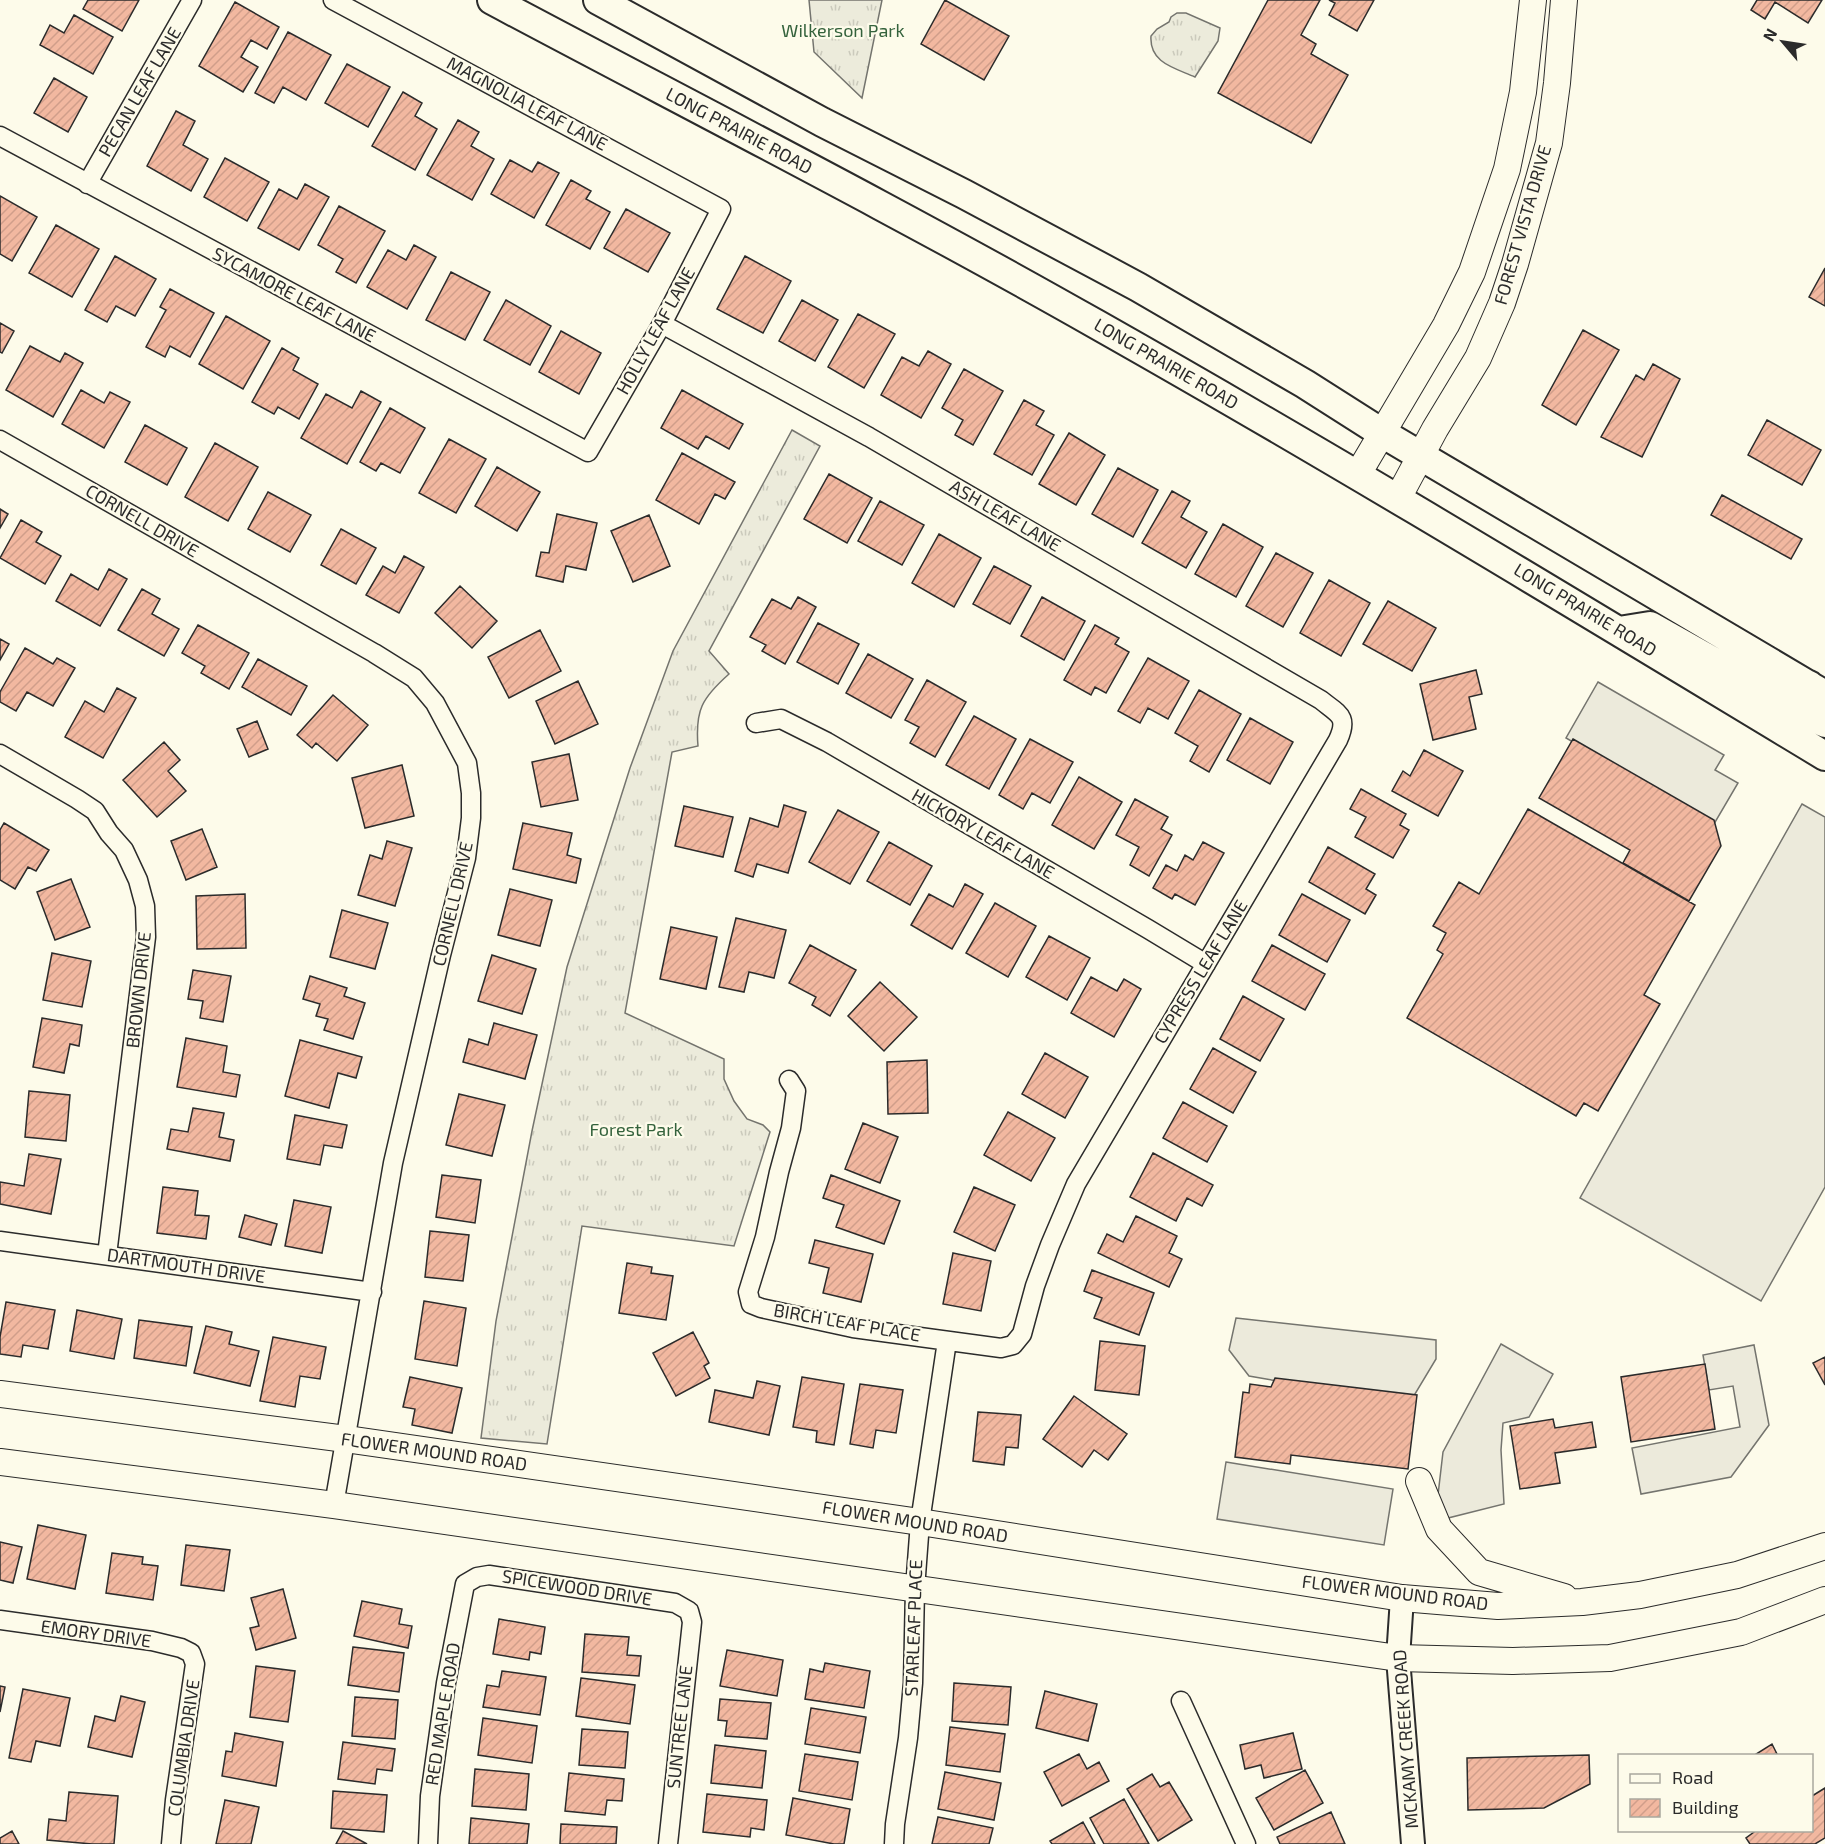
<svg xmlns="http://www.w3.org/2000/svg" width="1825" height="1844" font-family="'Exo 2',sans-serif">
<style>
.grass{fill:url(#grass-tufts);stroke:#74746e;stroke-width:1.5}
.parking{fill:#eceadb;stroke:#74746e;stroke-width:1.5}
.building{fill:url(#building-hatch);stroke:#2b2b2b;stroke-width:1.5}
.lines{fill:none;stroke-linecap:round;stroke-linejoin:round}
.minor-casing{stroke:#2b2b2b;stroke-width:21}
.tertiary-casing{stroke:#2b2b2b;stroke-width:26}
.secondary-casing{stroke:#2b2b2b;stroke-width:28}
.primary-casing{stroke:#2b2b2b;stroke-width:32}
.minor{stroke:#fdfbea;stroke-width:18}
.tertiary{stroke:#fdfbea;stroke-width:22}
.secondary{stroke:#fdfbea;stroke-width:26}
.primary{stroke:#fdfbea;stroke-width:28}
.labels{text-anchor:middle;stroke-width:4.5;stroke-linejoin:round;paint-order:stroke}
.park-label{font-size:18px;fill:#34623c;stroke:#fdfbea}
.street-label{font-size:18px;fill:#2b2b2b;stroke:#fdfbea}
</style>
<defs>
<pattern id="grass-tufts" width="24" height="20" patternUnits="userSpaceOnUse" patternTransform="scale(1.5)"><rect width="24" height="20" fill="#ecebdb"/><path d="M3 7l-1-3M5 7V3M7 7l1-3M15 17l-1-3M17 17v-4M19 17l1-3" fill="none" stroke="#cbcabc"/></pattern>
<pattern id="building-hatch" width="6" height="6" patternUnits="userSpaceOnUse" patternTransform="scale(1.5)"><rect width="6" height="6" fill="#f2b8a0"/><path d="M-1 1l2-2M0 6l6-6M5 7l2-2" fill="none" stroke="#d09e8a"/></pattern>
</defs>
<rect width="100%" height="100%" fill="#fdfbea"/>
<!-- grass -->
<path class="grass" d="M809 0H882L862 98 814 52Z
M1177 13H1186L1220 28 1218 41 1195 77C1175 68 1149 63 1151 36L1157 29 1169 22 1171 17Z
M792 430 820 446 709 651 729 674C702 698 695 710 698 746L672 752 625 1013 724 1059V1079L734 1101 747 1119 763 1125 770 1132 734 1246 582 1226 547 1444 481 1438 496 1321 532 1131 567 967 630 768 673 651Z"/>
<!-- parking -->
<path class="parking" d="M1598 682 1724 755 1715 770 1738 783 1714 824 1566 738Z
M1802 804 1825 817V1187L1761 1301 1580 1198Z
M1236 1318 1436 1340V1359L1409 1404 1249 1376 1229 1350Z
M1501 1344 1553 1374 1529 1417 1503 1423 1501 1450 1504 1504 1444 1519 1438 1495 1443 1452Z
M1754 1345 1769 1425 1731 1477 1641 1494 1632 1448 1740 1427 1733 1386 1709 1390 1703 1355Z
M1226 1462 1393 1489 1384 1545 1217 1519Z"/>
<!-- building -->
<path class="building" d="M88 0H139L122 31 83 9Z
M945 0 1009 36 984 80 921 44Z
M1268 0H1320L1301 35 1316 44 1311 54 1348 75 1311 143 1218 93Z
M1329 0H1374L1357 31 1329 15 1335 3Z
M1757 0H1822L1808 23 1775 2 1765 19 1751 10Z
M235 2 279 27 267 49 251 40 241 57 258 67 243 92 199 66Z
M74 15 113 37 93 74 40 45 50 25 64 33Z
M288 32 331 55 306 100 283 87 274 103 255 93Z
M347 64 390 87 368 127 325 103Z
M54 78 87 97 68 132 34 113Z
M403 92 422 103 415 116 437 129 415 170 372 146Z
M176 111 195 121 183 145 208 159 191 191 147 166Z
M458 120 479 132 471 146 494 159 472 200 427 175Z
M225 158 269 182 247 221 204 197Z
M510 160 532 172 538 162 559 173 534 218 491 194Z
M571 180 591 191 586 199 610 212 590 249 546 225Z
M305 184 329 197 299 250 258 228 279 189 297 199Z
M0 196 37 217 12 261 0 254Z
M339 206 385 231 356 283 336 272 343 259 318 245Z
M626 209 670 233 648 272 604 248Z
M56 225 99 249 72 297 29 273Z
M414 245 436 257 407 309 367 287 388 250 406 260Z
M115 256 156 279 135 316 116 306 107 322 85 310Z
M745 256 791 281 763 333 717 309Z
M1825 268V306L1809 297Z
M451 272 490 292 465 340 426 320Z
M170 289 214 313 190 357 170 346 165 357 146 347 166 310 160 307Z
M506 300 551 326 530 365 484 340Z
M802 300 838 320 815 361 779 341Z
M858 314 895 334 864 388 828 367Z
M226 316 270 341 243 389 199 364Z
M0 323 14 331 2 353 0 352Z
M1583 330 1619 350 1576 425 1542 405Z
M561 331 601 353 579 394 539 372Z
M30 346 60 362 65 353 83 363 53 417 6 390Z
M282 348 299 358 293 370 318 384 299 419 278 407 274 414 252 402Z
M928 351 951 364 921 418 881 395 902 357 919 366Z
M1653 364 1680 379 1642 457 1601 437 1636 375 1644 380Z
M964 369 1003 391 973 445 955 435 963 420 942 408Z
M81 390 104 403 110 392 130 402 104 448 62 424Z
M682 390 743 424 729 449 706 436 698 449 661 428Z
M361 391 381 402 347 464 301 438 326 394 352 408Z
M1024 400 1044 411 1036 425 1054 435 1032 475 994 454Z
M390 408 425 428 400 473 381 463 376 471 360 462Z
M1767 420 1821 450 1802 485 1748 455Z
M145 425 187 448 167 485 125 462Z
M1069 433 1105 455 1076 505 1039 484Z
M449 439 486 459 456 513 419 493Z
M215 443 258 467 228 521 185 497Z
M682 453 735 482 725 499 715 494 699 524 656 500Z
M497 467 540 492 517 531 475 506Z
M1118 468 1158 490 1133 537 1092 514Z
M829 474 872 498 847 543 804 519Z
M1172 491 1190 501 1181 517 1207 532 1186 568 1142 543Z
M268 492 311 515 290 552 248 529Z
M1722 495 1802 539 1791 559 1711 515Z
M880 501 924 525 902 565 858 541Z
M0 509 8 514 0 528Z
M557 514 597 523 586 570 566 566 563 582 536 576 541 552 549 553Z
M649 515 670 566 633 582 611 531Z
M21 520 42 532 36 542 61 556 45 584 0 558Z
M1223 524 1263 547 1236 597 1195 574Z
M341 529 376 548 356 584 321 565Z
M939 534 981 558 954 607 912 583Z
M1276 553 1313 573 1283 627 1246 606Z
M404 556 424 567 399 613 366 595 383 566 395 573Z
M994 566 1031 586 1010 624 973 604Z
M109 569 127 579 100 626 56 601 71 574 98 590Z
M1329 580 1370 603 1341 656 1300 633Z
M460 586 497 621 472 648 435 613Z
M142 589 160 599 152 614 179 629 164 656 118 630Z
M798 597 816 607 785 664 762 651 766 645 750 637 772 599 791 609Z
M1042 597 1085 621 1064 660 1021 636Z
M1388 601 1436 628 1412 671 1363 644Z
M818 623 859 644 838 684 797 662Z
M198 625 249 653 229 689 201 673 205 666 182 653Z
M1095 625 1119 638 1115 644 1129 652 1106 693 1095 687 1091 695 1064 680Z
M540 630 561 671 509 698 488 657Z
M0 639 9 644 0 660Z
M25 648 53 664 57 658 75 668 53 706 27 692 16 711 0 702V692Z
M868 654 913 679 891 718 846 693Z
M1148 658 1189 681 1168 719 1148 708 1140 723 1118 711Z
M258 659 307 686 291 715 242 687Z
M1476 670 1482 694 1469 697 1476 729 1433 740 1420 684Z
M927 680 966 702 935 757 910 743 919 727 905 720Z
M578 681 598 724 555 744 536 701Z
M117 688 136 698 103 758 65 737 85 701 104 712Z
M1199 690 1241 714 1209 772 1190 761 1198 746 1175 733Z
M333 695 368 725 337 761 316 743 312 748 297 735Z
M974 716 1016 739 989 789 946 765Z
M1250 718 1293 742 1270 784 1227 760Z
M257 721 268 749 249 757 237 729Z
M1030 739 1073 762 1050 803 1032 793 1023 809 999 795Z
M1573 739 1714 820 1721 846 1689 901 1623 863 1630 850 1539 798Z
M164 742 180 760 168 771 186 791 157 817 123 780Z
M1424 750 1463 771 1438 816 1392 791 1403 771 1410 776Z
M569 754 578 800 541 807 532 762Z
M402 765 414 816 365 828 352 778Z
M1079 777 1122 802 1094 849 1052 825Z
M1361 789 1406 814 1400 825 1409 830 1393 858 1355 837 1366 817 1350 809Z
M1135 799 1168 817 1161 829 1172 835 1149 876 1130 865 1139 847 1116 835Z
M784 805 806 812 788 873 757 864 753 877 735 871 750 818 778 827Z
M684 806 733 817 723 857 675 846Z
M1528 809 1695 905 1644 995 1660 1004 1598 1111 1584 1103 1576 1116 1407 1018 1443 954 1437 950 1446 933 1433 926 1459 882 1479 894Z
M838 810 879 832 850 884 809 862Z
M4 823 49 850 36 871 28 867 15 889 0 880V830Z
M523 823 572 833 567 855 581 859 576 883 513 869Z
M202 829 217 867 186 880 171 841Z
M387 841 412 848 395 906 358 895 370 855 382 859Z
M889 842 932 866 910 905 867 881Z
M1203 842 1224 853 1195 905 1175 894 1172 899 1153 888 1166 865 1177 871 1185 855 1193 860Z
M1328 847 1375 874 1366 889 1376 895 1365 914 1309 882Z
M71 879 90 927 55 940 37 892Z
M965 884 983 894 952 949 911 925 929 894 953 907Z
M510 889 552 900 540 946 498 935Z
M245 894 246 948 197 949 196 896Z
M1302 894 1350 920 1327 962 1279 935Z
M995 903 1036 926 1008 977 966 953Z
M342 910 388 923 375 969 330 957Z
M736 918 786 930 774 978 749 972 744 992 719 987Z
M671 927 717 937 706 989 660 979Z
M1049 936 1090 958 1067 1000 1026 977Z
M810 945 856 970 830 1016 812 1005 816 997 789 983Z
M1272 945 1325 974 1305 1010 1252 981Z
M52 953 91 961 82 1007 43 1000Z
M492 955 536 969 522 1014 478 1001Z
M193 970 231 976 223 1022 200 1018 203 1001 188 999Z
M310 976 347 988 344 996 365 1003 353 1039 324 1030 328 1019 316 1016 320 1004 303 999Z
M1091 977 1117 991 1124 979 1141 989 1114 1037 1071 1013Z
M880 982 917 1017 884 1051 848 1016Z
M1243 996 1284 1019 1260 1061 1220 1039Z
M42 1018 82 1025 79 1046 70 1044 64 1073 33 1067Z
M494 1023 537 1035 525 1079 463 1062 469 1039 488 1045Z
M186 1038 227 1046 223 1072 240 1075 236 1097 177 1087Z
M300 1040 362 1057 356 1078 338 1073 329 1108 285 1096Z
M1213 1048 1256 1072 1233 1113 1190 1089Z
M1045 1053 1088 1077 1065 1118 1022 1094Z
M927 1060 928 1113 888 1114 887 1062Z
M29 1091 70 1095 66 1141 25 1137Z
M459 1094 505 1105 492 1156 446 1145Z
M1183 1102 1227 1126 1207 1162 1163 1138Z
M193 1108 224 1113 219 1137 234 1140 230 1161 167 1149 171 1129 188 1132Z
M1008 1112 1055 1138 1031 1181 984 1155Z
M295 1115 347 1125 342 1148 324 1145 320 1165 287 1159Z
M863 1123 898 1137 880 1183 845 1169Z
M1153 1153 1213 1185 1202 1206 1187 1198 1176 1221 1130 1197Z
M29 1154 61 1159 51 1214 0 1204V1182L24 1186Z
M442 1175 481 1180 475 1223 436 1217Z
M831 1175 900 1201 884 1244 836 1227 844 1205 823 1198Z
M163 1187 198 1191 195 1215 209 1216 206 1239 157 1233Z
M974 1187 1015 1205 995 1251 954 1232Z
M294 1200 331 1207 322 1253 285 1246Z
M245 1215 277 1224 271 1245 239 1237Z
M1136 1216 1177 1236 1169 1253 1182 1259 1169 1287 1098 1253 1107 1234 1123 1242Z
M430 1231 469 1235 463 1281 425 1277Z
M815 1240 873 1254 861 1302 823 1293 829 1268 809 1263Z
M953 1253 991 1261 981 1311 943 1304Z
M627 1263 652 1267 651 1273 673 1276 666 1320 619 1313Z
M1092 1270 1154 1293 1139 1335 1094 1318 1102 1298 1084 1291Z
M424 1301 466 1308 457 1366 415 1359Z
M6 1302 55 1310 48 1349 23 1345 21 1357 0 1354V1337Z
M77 1310 122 1319 114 1359 70 1351Z
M139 1320 192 1327 186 1366 134 1358Z
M206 1326 232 1332 229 1344 259 1351 250 1386 194 1373Z
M693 1332 709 1363 704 1366 710 1378 676 1396 653 1353Z
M273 1337 326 1347 320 1379 300 1376 295 1407 260 1401Z
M1100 1341 1145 1346 1139 1395 1095 1390Z
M1825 1357V1385L1813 1363Z
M1705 1364 1715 1429 1631 1442 1621 1377Z
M410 1377 462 1388 452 1433 412 1425 415 1409 403 1407Z
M802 1377 844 1384 834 1445 816 1442 817 1431 793 1427Z
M1275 1378 1417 1395 1408 1469 1291 1455 1290 1464 1235 1457 1243 1392 1249 1393 1250 1384 1271 1387Z
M757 1381 780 1386 769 1435 709 1422 715 1390 753 1398Z
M860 1384 903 1390 896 1433 876 1430 873 1448 850 1444Z
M1074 1396 1127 1434 1108 1460 1094 1450 1082 1467 1043 1439Z
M978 1412 1021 1415 1018 1448 1006 1447 1004 1465 973 1461Z
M1553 1419 1555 1428 1592 1422 1596 1447 1555 1453 1560 1483 1520 1489 1510 1426Z
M38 1525 86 1535 75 1589 27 1579Z
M0 1542 22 1547 13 1583 0 1580Z
M186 1545 230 1550 224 1591 181 1585Z
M112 1553 143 1557 142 1564 158 1566 153 1600 106 1593Z
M283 1589 296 1638 256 1650 250 1628 259 1626 251 1598Z
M362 1601 402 1609 399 1624 412 1626 408 1648 354 1636Z
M499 1619 545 1627 541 1654 530 1652 529 1660 493 1654Z
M585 1634 629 1637 627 1655 641 1656 639 1676 582 1672Z
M353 1647 404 1653 399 1692 348 1685Z
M727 1650 783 1660 777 1696 720 1686Z
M825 1663 870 1671 864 1708 805 1699 810 1669 823 1672Z
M256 1666 295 1671 288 1722 250 1717Z
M502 1671 546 1677 540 1715 483 1707 487 1685 499 1687Z
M581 1678 635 1685 630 1724 576 1716Z
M954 1683 1011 1687 1008 1725 952 1721Z
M0 1686 5 1687 0 1712Z
M23 1689 70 1698 60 1746 36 1741 31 1762 9 1758Z
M1045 1691 1097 1704 1088 1741 1036 1728Z
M121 1696 145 1702 132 1757 88 1747 95 1716 115 1721Z
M355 1697 398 1700 395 1739 352 1736Z
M720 1699 771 1703 767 1739 725 1736 727 1721 718 1720Z
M811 1708 866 1717 860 1753 805 1744Z
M483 1718 537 1726 532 1763 478 1755Z
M950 1727 1005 1734 1000 1772 946 1765Z
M582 1729 628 1732 625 1768 579 1765Z
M235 1733 283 1742 276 1786 222 1776 226 1751 232 1752Z
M1293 1733 1302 1769 1264 1778 1261 1765 1245 1769 1240 1745Z
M343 1742 395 1749 392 1771 377 1769 375 1784 338 1779Z
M1772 1744 1778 1756H1753Z
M715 1745 766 1751 762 1788 711 1783Z
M805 1754 858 1762 852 1800 799 1791Z
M1079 1754 1087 1769 1099 1762 1109 1781 1062 1806 1044 1772Z
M1589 1755 1590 1784 1544 1808 1468 1810 1467 1758Z
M475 1769 529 1774 526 1810 472 1806Z
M1305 1770 1323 1803 1274 1830 1256 1798Z
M945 1772 1001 1783 994 1820 938 1809Z
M569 1773 624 1779 622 1801 607 1800 605 1815 565 1811Z
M1152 1774 1160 1787 1169 1782 1192 1820 1158 1841 1127 1789Z
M1825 1788V1838L1815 1844H1750L1746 1838 1754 1832 1753 1830H1812V1796Z
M333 1791 387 1795 384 1832 331 1828Z
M69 1792 118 1796 114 1844H92L47 1840 49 1819 66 1821Z
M707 1794 767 1800 764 1830 751 1828 750 1837 703 1832Z
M793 1798 850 1809 844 1844H834L786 1835Z
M1124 1799 1149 1844H1104L1090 1818Z
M225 1800 259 1807 251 1844H216Z
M1331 1812 1345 1844H1280L1277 1837Z
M938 1817 993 1828 989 1844H932Z
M471 1818 529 1824 527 1844H469Z
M1083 1822 1095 1844H1052L1050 1841Z
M561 1824 617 1827 616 1844H560Z
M12 1831 19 1844H0V1838Z
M343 1831 367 1844H336Z"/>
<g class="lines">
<!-- minor casing -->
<g class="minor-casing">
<path id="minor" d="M0 136 588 452 662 324 721 209 333 0
M87 184 192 0
M662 324 869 437 1321 700C1338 714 1349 716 1338 740L1076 1184 1050 1245 1035 1286 1022 1334 1013 1345 1001 1348 853 1328 761 1308 751 1304 748 1292 765 1237 779 1172 791 1128 796 1091 789 1080
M0 440 374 653 414 678 435 703 467 763 471 793V818L466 858 441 955 393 1163 334 1505
M756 723 781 719 827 742 1148 929 1206 964
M0 754 77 799 95 811 109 833 124 850 138 880 145 906 146 937 107 1255
M0 1241 372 1292
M0 1620 152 1641 181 1648 191 1653 195 1664 175 1800 171 1844
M1181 1701 1246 1844
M428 1844 430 1796 446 1683 465 1584 477 1577 489 1575 675 1603 689 1611 692 1622 668 1844
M894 1844 895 1824 908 1738 913 1683 915 1589 920 1522 947 1341"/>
</g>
<!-- tertiary casing -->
<g class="tertiary-casing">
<path id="tertiary" d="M1402 1598 1398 1658 1413 1844"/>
</g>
<!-- secondary casing -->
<g class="secondary-casing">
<path id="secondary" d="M1358 474 1446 325 1472 272 1507 169 1523 92 1533 0
M1398 498 1435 429 1478 358 1502 303 1515 264 1549 143 1557 83 1564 0
M0 1394 346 1439 920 1522 1402 1598 1498 1606 1582 1602 1640 1595 1737 1575 1825 1546
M0 1462 334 1505 1398 1658 1513 1661 1610 1658 1741 1632 1825 1600
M1419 1481 1439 1529 1479 1572 1564 1597"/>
</g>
<!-- primary casing -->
<g class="primary-casing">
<path id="primary" d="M492 0C693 107 897 211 1096 324 1342 463 1583 610 1825 756
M598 0 822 122 964 194 1138 287 1305 384 1382 433 1825 695
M1619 631 1650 626 1755 685 1771 691 1809 685
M1764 719C1796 707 1795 707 1825 723"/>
</g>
<!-- minor -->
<use href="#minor" class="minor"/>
<!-- tertiary -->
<use href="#tertiary" class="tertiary"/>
<!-- secondary -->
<use href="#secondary" class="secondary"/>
<!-- primary -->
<use href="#primary" class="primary"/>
</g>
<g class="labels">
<!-- park labels -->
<g class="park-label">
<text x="843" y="37">Wilkerson Park</text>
<text x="636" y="1136">Forest Park</text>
</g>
<!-- street labels -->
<g class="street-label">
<text transform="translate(140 92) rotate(-60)" y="6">PECAN LEAF LANE</text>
<text transform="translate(527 104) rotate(28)" y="6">MAGNOLIA LEAF LANE</text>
<text transform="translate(739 131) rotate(28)" y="6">LONG PRAIRIE ROAD</text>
<text transform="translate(1523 225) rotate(-74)" y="6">FOREST VISTA DRIVE</text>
<text transform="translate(294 295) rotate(28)" y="6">SYCAMORE LEAF LANE</text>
<text transform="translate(656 331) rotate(-61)" y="6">HOLLY LEAF LANE</text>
<text transform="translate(1166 364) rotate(30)" y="6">LONG PRAIRIE ROAD</text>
<text transform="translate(1005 516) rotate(30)" y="6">ASH LEAF LANE</text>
<text transform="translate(142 521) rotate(30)" y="6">CORNELL DRIVE</text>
<text transform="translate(1585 610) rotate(31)" y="6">LONG PRAIRIE ROAD</text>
<text transform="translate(983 834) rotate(30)" y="6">HICKORY LEAF LANE</text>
<text transform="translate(453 904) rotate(-77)" y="6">CORNELL DRIVE</text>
<text transform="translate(1201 972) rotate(-59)" y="6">CYPRESS LEAF LANE</text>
<text transform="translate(139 990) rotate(-84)" y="6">BROWN DRIVE</text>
<text transform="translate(186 1266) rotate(8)" y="6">DARTMOUTH DRIVE</text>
<text transform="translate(847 1323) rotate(10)" y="6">BIRCH LEAF PLACE</text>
<text transform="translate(434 1452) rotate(8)" y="6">FLOWER MOUND ROAD</text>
<text transform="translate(915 1522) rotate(9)" y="6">FLOWER MOUND ROAD</text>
<text transform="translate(577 1588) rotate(9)" y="6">SPICEWOOD DRIVE</text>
<text transform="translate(1395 1593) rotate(7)" y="6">FLOWER MOUND ROAD</text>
<text transform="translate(914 1628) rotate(-88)" y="6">STARLEAF PLACE</text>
<text transform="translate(96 1634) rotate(8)" y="6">EMORY DRIVE</text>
<text transform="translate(443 1714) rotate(-81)" y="6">RED MAPLE ROAD</text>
<text transform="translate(680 1727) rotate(-84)" y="6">SUNTREE LANE</text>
<text transform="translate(1406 1739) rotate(-94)" y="6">MCKAMY CREEK ROAD</text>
<text transform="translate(184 1748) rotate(-82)" y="6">COLUMBIA DRIVE</text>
</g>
</g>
<!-- legend -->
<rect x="1618" y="1754" width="195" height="78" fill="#fdfbea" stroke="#a9a89e" stroke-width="1.5"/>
<rect x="1630" y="1774" width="30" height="9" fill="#fdfbea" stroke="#a9a89e" stroke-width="1.5"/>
<text x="1672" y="1784" font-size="18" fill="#2b2b2b">Road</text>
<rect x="1630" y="1799" width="30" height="18" fill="url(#building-hatch)" stroke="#a9a89e" stroke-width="1.5"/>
<text x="1672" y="1814" font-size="18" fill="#2b2b2b">Building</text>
<!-- north arrow -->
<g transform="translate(1783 42) rotate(299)" stroke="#fdfbea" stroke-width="4.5" paint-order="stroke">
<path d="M0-4.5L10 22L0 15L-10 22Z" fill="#2b2b2b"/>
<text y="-9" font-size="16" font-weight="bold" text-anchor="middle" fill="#2b2b2b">N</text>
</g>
</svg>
